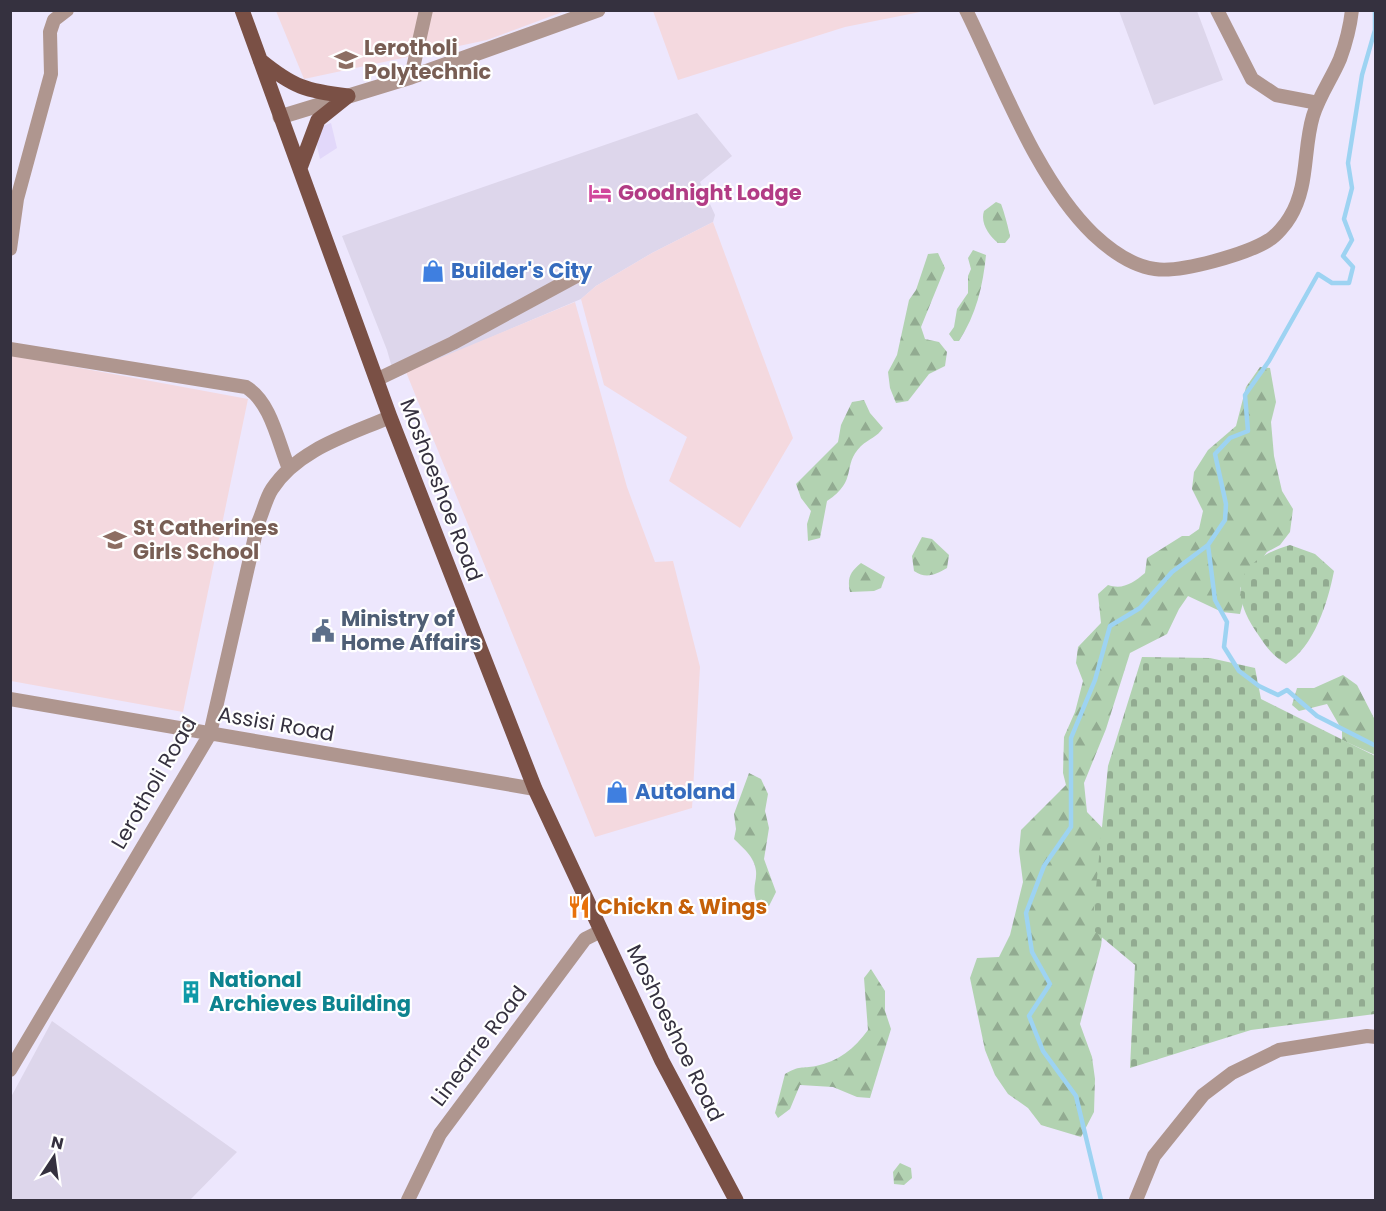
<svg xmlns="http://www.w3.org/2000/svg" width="1386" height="1211" font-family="Poppins,sans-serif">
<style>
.commercial{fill:#ddd6eb}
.built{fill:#e2d8fa}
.education{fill:#f4d9df}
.forest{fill:url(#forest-firs)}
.cemetery{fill:url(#cemetery-stones)}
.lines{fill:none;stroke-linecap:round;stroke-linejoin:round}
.stream{stroke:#9dd3f2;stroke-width:4.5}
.minor{stroke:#af968f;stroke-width:14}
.tertiary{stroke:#af968f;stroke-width:15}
.primary{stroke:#7a5045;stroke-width:15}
.labels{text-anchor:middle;stroke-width:4.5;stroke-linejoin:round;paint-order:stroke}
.education-label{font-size:21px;font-weight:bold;fill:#785e54;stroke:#fff;text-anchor:start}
.hotel-label{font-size:21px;font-weight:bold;fill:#b23c85;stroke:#fff;text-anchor:start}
.shop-label{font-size:21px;font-weight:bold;fill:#366cbe;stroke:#fff;text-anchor:start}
.street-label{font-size:21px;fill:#35313f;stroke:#fff}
.service-label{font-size:21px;font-weight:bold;fill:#4e5e75;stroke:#fff;text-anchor:start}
.food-label{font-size:21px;font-weight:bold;fill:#c56008;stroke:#fff;text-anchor:start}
.culture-label{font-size:21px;font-weight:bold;fill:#0d838f;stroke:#fff;text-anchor:start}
</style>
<defs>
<pattern id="forest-firs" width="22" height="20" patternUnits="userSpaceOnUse" patternTransform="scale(1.5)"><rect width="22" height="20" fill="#b2d2b1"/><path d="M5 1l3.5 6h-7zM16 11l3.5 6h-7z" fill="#92ab91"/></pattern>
<pattern id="cemetery-stones" width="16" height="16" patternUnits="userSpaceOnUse" patternTransform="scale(1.5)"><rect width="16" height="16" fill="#b2d2b1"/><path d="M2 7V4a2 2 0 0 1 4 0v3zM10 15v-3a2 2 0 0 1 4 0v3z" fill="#92ab91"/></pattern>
</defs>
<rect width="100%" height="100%" fill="#ede7fd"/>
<!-- commercial -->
<path class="commercial" d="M1119 11H1197L1223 80 1154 105Z
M697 113 732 156 700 182 715 215 713 222 652 253 596 286 581 299 395 378 387 350 342 236Z
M52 1021 237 1152 190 1200H11V1097Z"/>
<!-- built -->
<path class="built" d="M331 123 337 148 320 159 314 134 317 128Z"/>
<!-- education -->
<path class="education" d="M276 11H565L487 40 304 79Z
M653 11V10L925 11 845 27 678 80Z
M713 222 793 438 740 528 669 481 687 437 604 385 581 299 596 286 652 253Z
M575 302 627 487 655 562 673 561 700 667 692 808 595 837 406 372Z
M10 355 248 399 183 712 11 681Z"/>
<!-- forest -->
<path class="forest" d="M996 202 1001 204C1003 208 1010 233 1010 237L1005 243H998C989 236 980 223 984 211Z
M973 250 986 255C983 286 976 315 959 341H954L949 334 954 327 957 309 968 293V276L971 269 968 258Z
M938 253 945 268 921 327 925 339 939 342 947 352 945 366 929 374 908 401 896 403 890 388 888 372 897 355 909 300 916 290 928 254Z
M1260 367 1270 368 1276 402 1271 422 1274 456 1282 491 1293 509 1290 532 1280 545 1267 552 1240 588 1243 603 1240 614 1222 612 1188 596 1179 609 1167 634 1130 653 1106 729 1084 783 1087 812 1114 840 1101 946 1080 1024 1092 1057 1095 1079 1094 1112 1081 1137 1041 1125 1028 1108 1008 1094 995 1075 985 1050 970 978 977 958 999 957 1010 935 1023 882 1019 851 1021 830 1066 785 1063 773 1064 737 1075 712 1083 681 1076 663 1078 647 1101 623 1098 594 1108 585C1123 590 1133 583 1145 573L1147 558 1182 536H1189L1199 529 1203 511 1192 489 1194 472 1208 450 1236 426 1246 387Z
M864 400 870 413 883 428C877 437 869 439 861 446 841 466 859 480 827 501L820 538 808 541 807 524 811 511 801 498 796 484 838 442 841 425 852 402Z
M922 537 932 539 949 555 947 568C935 575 926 579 914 571L912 556Z
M861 563 885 577 881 588 874 591 850 592C847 578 850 572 861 563Z
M1343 675 1357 685 1375 720V755L1342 740V730L1327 704 1299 711 1292 705 1297 688H1314Z
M749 773 761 779 768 794 765 811 769 828 764 859 776 892 769 906 756 900C752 886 757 882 756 871 755 857 742 847 734 839L736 829 734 814Z
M871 969 885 991V1011L891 1029 870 1098 857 1097 833 1087 800 1085 790 1109 778 1118 775 1113 785 1074C800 1065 801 1069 816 1066 839 1061 854 1049 868 1030L864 978Z
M900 1163 911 1168 912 1178 904 1185 894 1184 893 1172Z"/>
<!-- cemetery -->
<path class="cemetery" d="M1290 545 1315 554 1334 571C1328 602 1314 647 1286 664 1271 655 1265 645 1255 630 1226 586 1242 559 1290 545Z
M1142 657 1210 658 1255 668 1261 699 1375 756V1014L1251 1030 1130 1068 1135 965 1092 929 1108 766Z"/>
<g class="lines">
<!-- stream -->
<path class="stream" d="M1208 545 1215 600 1227 622 1224 647 1239 671 1259 686 1278 695 1287 690 1317 716 1376 746
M1101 1200 1076 1096 1043 1051 1029 1016 1050 984 1032 952 1026 913 1044 866 1071 827V738L1095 680 1110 626 1140 608 1172 572 1208 545 1225 520 1226 504 1215 454 1230 438 1248 431 1245 395 1269 361 1318 274 1332 283H1349L1353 267 1343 256 1352 240 1344 219 1352 188 1348 163 1362 75 1375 30V10"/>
<!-- minor -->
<path class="minor" d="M966 10C1001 81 1037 180 1093 234 1110 250 1132 266 1155 269 1181 273 1247 254 1269 240 1276 236 1286 224 1290 217 1309 186 1303 149 1313 116 1319 96 1332 78 1340 59 1346 43 1350 27 1352 10
M1217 10 1252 79 1276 95 1318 103
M411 77 426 10
M10 249 17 199 51 74 50 32 54 20 67 10
M10 349 246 387C271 402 278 442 289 469
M378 379 453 343 580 274
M10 699 535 789
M10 1070 210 734 258 523C263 512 266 498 272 489 298 449 349 435 390 417
M408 1200 440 1134 585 939 601 931
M1136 1200 1154 1156 1203 1095 1232 1073 1279 1050 1367 1036 1376 1037"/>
<!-- tertiary -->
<path class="tertiary" d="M280 117 411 77 598 10"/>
<!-- primary -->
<path class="primary" d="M242 10 390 417 535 789 662 1061 736 1200
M260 60C293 87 306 91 348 96
M300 168 318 120 348 96"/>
</g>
<!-- icons -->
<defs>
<g id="university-bare" transform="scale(1.8)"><path d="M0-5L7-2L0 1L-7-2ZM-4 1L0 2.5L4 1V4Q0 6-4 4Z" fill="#8d6e63" stroke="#fff" stroke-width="2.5" paint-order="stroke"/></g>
<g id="hotel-bare" transform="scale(1.8)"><path d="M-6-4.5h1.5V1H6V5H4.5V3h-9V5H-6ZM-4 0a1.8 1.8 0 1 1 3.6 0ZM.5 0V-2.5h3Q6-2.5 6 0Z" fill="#d1479c" stroke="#fff" stroke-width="2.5" paint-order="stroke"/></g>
<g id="shop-bare" transform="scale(1.8)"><path d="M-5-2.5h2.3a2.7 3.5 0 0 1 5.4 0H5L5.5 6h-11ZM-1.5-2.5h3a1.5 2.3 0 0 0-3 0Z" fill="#3f7fe0" stroke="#fff" stroke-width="2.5" paint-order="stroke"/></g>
<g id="school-bare" transform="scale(1.8)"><path d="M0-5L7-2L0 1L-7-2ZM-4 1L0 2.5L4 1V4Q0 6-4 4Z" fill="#8d6e63" stroke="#fff" stroke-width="2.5" paint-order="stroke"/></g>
<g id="civic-bare" transform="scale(1.8)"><path d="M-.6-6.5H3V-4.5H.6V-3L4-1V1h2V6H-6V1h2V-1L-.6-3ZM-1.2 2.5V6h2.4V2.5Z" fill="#5c6f8a" stroke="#fff" stroke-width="2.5" paint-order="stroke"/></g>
<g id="restaurant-bare" transform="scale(1.8)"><path d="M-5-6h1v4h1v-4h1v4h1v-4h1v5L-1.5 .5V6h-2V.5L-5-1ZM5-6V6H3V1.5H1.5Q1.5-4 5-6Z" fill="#e8710a" stroke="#fff" stroke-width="2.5" paint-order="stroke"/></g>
<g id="building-bare" transform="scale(1.8)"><path d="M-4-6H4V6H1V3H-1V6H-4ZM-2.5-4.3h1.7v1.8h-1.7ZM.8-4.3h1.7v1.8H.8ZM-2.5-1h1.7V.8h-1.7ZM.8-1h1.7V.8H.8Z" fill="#0f9aa8" stroke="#fff" stroke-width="2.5" paint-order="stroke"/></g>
</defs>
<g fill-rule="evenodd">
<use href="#university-bare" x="346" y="60"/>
<use href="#hotel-bare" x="600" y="193"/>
<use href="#shop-bare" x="433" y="271"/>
<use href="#school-bare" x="115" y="540"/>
<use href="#civic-bare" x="323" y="631"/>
<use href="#shop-bare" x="617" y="792"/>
<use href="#restaurant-bare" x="579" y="907"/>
<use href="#building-bare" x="191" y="992"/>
</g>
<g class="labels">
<!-- education labels -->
<g class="education-label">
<text x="364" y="55">Lerotholi<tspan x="364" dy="24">Polytechnic</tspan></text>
<text x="133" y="535">St Catherines<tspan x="133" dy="24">Girls School</tspan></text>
</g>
<!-- hotel labels -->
<g class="hotel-label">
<text x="618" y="200">Goodnight Lodge</text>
</g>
<!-- shop labels -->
<g class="shop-label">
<text x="451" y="278">Builder's City</text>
<text x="635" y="799">Autoland</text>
</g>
<!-- street labels -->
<g class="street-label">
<text transform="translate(441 490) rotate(69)" y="7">Moshoeshoe Road</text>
<text transform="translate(276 724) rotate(10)" y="7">Assisi Road</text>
<text transform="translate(154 783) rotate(-60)" y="7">Lerotholi Road</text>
<text transform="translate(675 1033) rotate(64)" y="7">Moshoeshoe Road</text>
<text transform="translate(479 1046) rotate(-53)" y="7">Linearre Road</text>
</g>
<!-- service labels -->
<g class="service-label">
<text x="341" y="626">Ministry of<tspan x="341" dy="24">Home Affairs</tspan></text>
</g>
<!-- food labels -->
<g class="food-label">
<text x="597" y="914">Chickn &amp; Wings</text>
</g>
<!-- culture labels -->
<g class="culture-label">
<text x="209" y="987">National<tspan x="209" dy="24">Archieves Building</tspan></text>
</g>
</g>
<!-- border -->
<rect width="1386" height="1211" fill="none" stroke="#35313f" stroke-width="24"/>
<!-- north arrow -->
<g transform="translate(54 1157) rotate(13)" stroke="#ffffff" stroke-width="4.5" paint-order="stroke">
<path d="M0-4.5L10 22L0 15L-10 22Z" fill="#35313f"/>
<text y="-9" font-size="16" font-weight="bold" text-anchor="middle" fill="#35313f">N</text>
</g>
</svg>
